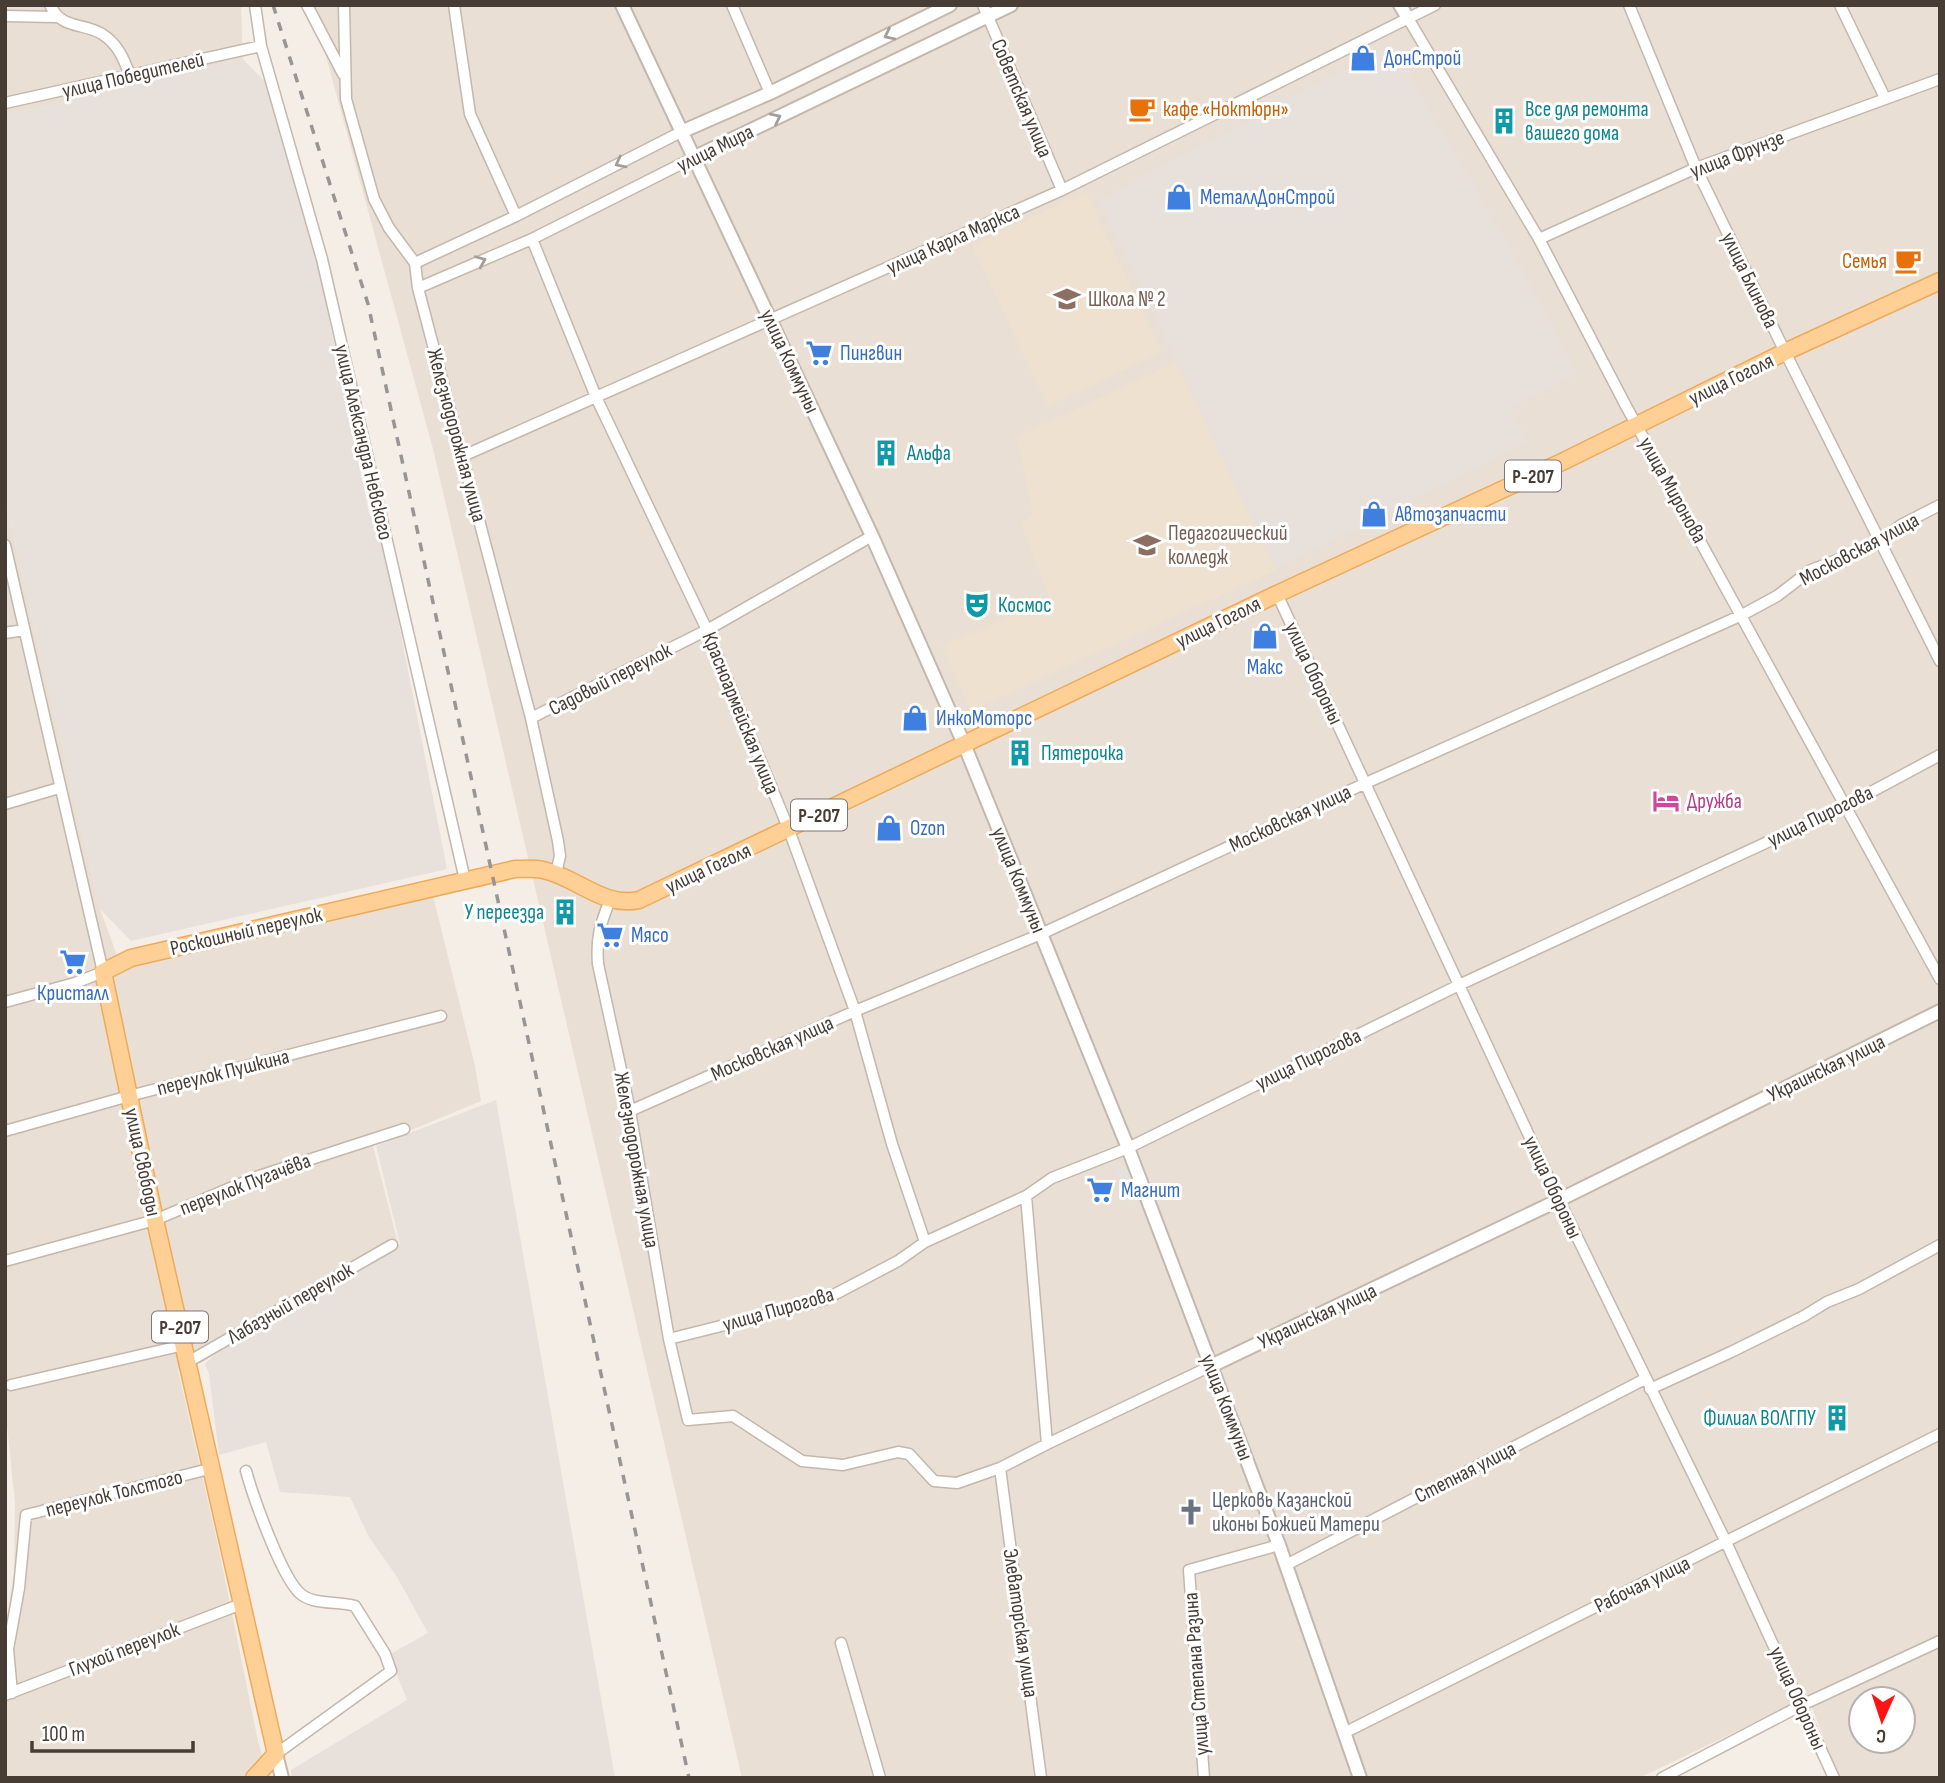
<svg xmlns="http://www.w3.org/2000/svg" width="1945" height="1783" font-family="'Sofia Sans Condensed',sans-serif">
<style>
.residential{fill:#e9dfd4;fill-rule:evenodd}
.industrial{fill:#e7e0db}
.education{fill:#efe1cf}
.parking{fill:#e5e1df}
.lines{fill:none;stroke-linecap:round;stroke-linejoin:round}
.minor-casing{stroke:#c4b7ab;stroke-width:13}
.tertiary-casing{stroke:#c4b7ab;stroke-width:16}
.primary-casing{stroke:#eeaa5a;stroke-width:19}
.minor{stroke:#fff;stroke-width:10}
.tertiary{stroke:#fff;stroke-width:12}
.primary{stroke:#ffd095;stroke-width:16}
.rail{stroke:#969696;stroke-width:3.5;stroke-dasharray:9 9;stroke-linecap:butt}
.oneway{stroke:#a49e9a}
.labels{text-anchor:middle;stroke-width:6;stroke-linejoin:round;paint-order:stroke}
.shield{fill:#fff;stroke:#7f7772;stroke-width:2}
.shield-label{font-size:19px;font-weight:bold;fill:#483d35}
.shop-label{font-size:21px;fill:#366cbe;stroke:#fff;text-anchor:start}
.street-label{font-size:21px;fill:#483d35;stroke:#fff}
.food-label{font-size:21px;fill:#c56008;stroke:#fff;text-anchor:start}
.culture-label{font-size:21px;fill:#0d838f;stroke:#fff;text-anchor:start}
.education-label{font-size:21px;fill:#785e54;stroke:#fff;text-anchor:start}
.hotel-label{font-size:21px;fill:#b23c85;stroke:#fff;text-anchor:start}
.worship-label{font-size:21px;fill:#5b616d;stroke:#fff;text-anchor:start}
</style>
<rect width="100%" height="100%" fill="#f5eee6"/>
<!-- residential -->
<path class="residential" d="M5 5H241L243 59 5 116Z
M312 5H1940V1778H1839L1808 1697 1639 1778H742L433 449ZM1861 1699H1903V1741H1861Z
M5 500 100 909 122 969 433 896 475 1066 481 1101 373 1146 398 1243 231 1342 203 1362 178 1370 218 1545 258 1741 269 1778H5V1633L14 1572 15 1503 5 1406Z"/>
<!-- industrial -->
<path class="industrial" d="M1391 43 1524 271 1577 375 1512 408 1528 441 1276 570 1098 200Z
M243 59 268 85 307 213 369 513 381 533 447 869 131 941 100 909 5 500V116Z
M496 1100 615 1778H292L291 1770 407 1700 389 1655 428 1633 397 1577 369 1537 350 1497 280 1492 266 1442 219 1455 209 1374 205 1364 229 1341 400 1244 376 1146Z"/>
<!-- education -->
<path class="education" d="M1086 192 1162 352 1048 406 972 246Z
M1176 362 1276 570 971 711 942 646 1050 599 1021 524 1033 515 1017 437Z"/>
<!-- parking -->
<path class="parking" d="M1130 1165 1142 1198 1127 1203 1115 1170Z"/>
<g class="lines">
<!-- minor casing -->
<g class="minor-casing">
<path id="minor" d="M50 5C62 30 82 22 102 34 118 44 124 59 130 76
M255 5 261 46 322 259 465 880
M307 5 343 74
M344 5 346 99 374 199 389 228 415 263 418 288 531 718 558 841 560 856 556 873
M454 5 470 114 516 216
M732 5 770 93
M983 5 1062 190
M1629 5 1696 168 1785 352 1940 661
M1840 5 1885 98
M5 16 55 17
M1409 20 1539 239 1626 406 1940 979
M5 103 261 46
M532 239 596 397 707 630 789 830 855 1011 892 1144 925 1242
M1539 239 1696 168 1940 79
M415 263 516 216 681 132
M418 288 532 239 693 158
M463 456 1062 190 1435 5
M5 545 103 972 75 983 5 1002
M1277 594 1559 1200 1726 1542 1834 1778
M5 633 24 630
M531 718 707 630 872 536
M5 804 59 788
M610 900C600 925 596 937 598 964L630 1111 669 1339 688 1420 733 1416 802 1461 843 1465 898 1452 909 1454 934 1481 957 1483 1000 1468 1047 1444 1211 1366
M630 1111 855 1011 1041 934 1366 783 1742 615 1777 596 1811 570 1865 549 1880 541 1901 525 1940 505
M5 1131 129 1096 441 1016
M1026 1196 1047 1444
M5 1261 155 1220 256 1177 404 1129
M669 1339 824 1300 898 1261 925 1242 1026 1196 1052 1178 1128 1148 1459 985 1845 806 1940 755
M188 1362 392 1245
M11 1385 184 1345
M1650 1389 1731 1352 1804 1316 1827 1302 1859 1289 1940 1245
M1000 1468 1041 1778
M246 1471C253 1496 283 1582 302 1595 316 1605 338 1601 355 1606L385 1654 391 1671 276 1754
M1286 1565 1645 1379
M841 1643 880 1778
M12 1693 8 1649 19 1588 26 1515 213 1468
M5 1695 244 1603
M1344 1733 1940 1434
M1204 1778 1189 1570 1279 1545
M1662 1778 1802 1705 1940 1641"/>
</g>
<!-- tertiary casing -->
<g class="tertiary-casing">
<path id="tertiary" d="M622 5 872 536 964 744 1128 1148 1279 1545 1360 1778
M1400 5 1409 20
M681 132 770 93 950 5
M693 158 1011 5
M1211 1366 1559 1200 1940 1011
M276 1754 282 1778"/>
</g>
<!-- primary casing -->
<g class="primary-casing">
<path id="primary" d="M254 1778 276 1754 155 1220 103 972 131 958 515 869C524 869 534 868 543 870 577 877 603 908 639 900L1277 594 1564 461 1785 352 1940 281"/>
</g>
<!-- minor -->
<use href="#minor" class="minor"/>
<!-- tertiary -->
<use href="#tertiary" class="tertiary"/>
<!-- primary -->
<use href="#primary" class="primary"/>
<!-- rail -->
<path class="rail" d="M273 5 368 304 689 1778"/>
</g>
<!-- one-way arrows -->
<defs><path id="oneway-chevron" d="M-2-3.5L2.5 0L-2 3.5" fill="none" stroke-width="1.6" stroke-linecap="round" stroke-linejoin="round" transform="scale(1.75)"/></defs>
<g class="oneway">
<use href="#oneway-chevron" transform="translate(889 35) rotate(154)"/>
<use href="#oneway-chevron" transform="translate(776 118) rotate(-26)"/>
<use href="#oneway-chevron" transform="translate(620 163) rotate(153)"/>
<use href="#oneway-chevron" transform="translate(481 261) rotate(-23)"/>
</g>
<!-- icons -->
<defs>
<g id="shop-bare" transform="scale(2.1)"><path d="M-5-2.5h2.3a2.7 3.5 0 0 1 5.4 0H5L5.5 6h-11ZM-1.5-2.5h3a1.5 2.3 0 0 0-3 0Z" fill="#3f7fe0" stroke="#fff" stroke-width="2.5" paint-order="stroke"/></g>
<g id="cafe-bare" transform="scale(2.1)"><path d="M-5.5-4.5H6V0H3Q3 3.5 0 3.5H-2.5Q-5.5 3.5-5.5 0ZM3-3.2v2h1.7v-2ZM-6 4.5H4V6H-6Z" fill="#e8710a" stroke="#fff" stroke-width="2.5" paint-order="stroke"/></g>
<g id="building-bare" transform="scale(2.1)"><path d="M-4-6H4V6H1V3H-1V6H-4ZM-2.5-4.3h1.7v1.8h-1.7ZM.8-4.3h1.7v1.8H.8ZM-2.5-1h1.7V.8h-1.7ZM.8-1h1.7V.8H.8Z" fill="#0f9aa8" stroke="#fff" stroke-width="2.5" paint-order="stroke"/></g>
<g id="school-bare" transform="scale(2.1)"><path d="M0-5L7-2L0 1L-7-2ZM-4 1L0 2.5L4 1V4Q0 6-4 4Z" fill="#8d6e63" stroke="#fff" stroke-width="2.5" paint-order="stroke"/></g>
<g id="supermarket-bare" transform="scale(2.1)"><path d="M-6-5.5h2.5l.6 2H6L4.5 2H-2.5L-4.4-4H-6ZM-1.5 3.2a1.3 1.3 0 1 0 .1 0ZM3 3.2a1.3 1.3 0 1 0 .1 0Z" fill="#3f7fe0" stroke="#fff" stroke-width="2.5" paint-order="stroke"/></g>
<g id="university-bare" transform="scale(2.1)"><path d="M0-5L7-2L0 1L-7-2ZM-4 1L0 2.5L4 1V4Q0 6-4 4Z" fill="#8d6e63" stroke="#fff" stroke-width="2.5" paint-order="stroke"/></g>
<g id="theatre-bare" transform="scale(2.1)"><path d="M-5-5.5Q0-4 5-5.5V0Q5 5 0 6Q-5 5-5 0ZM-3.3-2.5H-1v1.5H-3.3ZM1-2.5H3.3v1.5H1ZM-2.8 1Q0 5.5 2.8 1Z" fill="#0f9aa8" stroke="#fff" stroke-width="2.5" paint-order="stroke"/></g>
<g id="hotel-bare" transform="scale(2.1)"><path d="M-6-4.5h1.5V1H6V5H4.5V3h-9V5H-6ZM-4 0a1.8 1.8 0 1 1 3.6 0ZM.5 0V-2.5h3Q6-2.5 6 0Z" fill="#d1479c" stroke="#fff" stroke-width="2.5" paint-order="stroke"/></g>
<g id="church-bare" transform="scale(2.1)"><path d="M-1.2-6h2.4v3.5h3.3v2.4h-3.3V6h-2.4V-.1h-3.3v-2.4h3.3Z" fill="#6b7280" stroke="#fff" stroke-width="2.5" paint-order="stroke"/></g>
</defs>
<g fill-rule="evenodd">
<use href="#shop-bare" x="1363" y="58"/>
<use href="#cafe-bare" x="1142" y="109"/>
<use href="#building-bare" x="1504" y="121"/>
<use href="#shop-bare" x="1179" y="197"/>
<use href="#cafe-bare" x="1908" y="261"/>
<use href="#school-bare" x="1067" y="299"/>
<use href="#supermarket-bare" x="819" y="353"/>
<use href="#building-bare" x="886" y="453"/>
<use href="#shop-bare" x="1374" y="514"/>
<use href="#university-bare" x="1147" y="545"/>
<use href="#theatre-bare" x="977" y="605"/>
<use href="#shop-bare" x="1265" y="636"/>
<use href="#shop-bare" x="915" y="718"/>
<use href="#building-bare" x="1020" y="753"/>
<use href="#hotel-bare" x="1666" y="801"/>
<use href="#shop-bare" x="889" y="828"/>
<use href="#building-bare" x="565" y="912"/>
<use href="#supermarket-bare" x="610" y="935"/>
<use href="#supermarket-bare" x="73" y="962"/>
<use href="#supermarket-bare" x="1100" y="1190"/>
<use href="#building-bare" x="1837" y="1418"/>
<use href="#church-bare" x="1191" y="1512"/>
</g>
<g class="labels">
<!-- shield labels -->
<g class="shield">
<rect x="1505" y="460.5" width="56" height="31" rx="5"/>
<rect x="791" y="799.5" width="56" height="31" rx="5"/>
<rect x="152" y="1311.5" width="56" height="31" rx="5"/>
</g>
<g class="shield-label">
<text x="1533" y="483">Р-207</text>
<text x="819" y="822">Р-207</text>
<text x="180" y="1334">Р-207</text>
</g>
<!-- shop labels -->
<g class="shop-label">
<text x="1384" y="65">ДонСтрой</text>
<text x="1200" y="204">МеталлДонСтрой</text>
<text x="840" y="360">Пингвин</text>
<text x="1395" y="521">Автозапчасти</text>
<text x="1265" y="674" text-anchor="middle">Макс</text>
<text x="936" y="725">ИнкоМоторс</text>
<text x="910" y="835">Ozon</text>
<text x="631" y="942">Мясо</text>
<text x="73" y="1000" text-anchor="middle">Кристалл</text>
<text x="1121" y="1197">Магнит</text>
</g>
<!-- street labels -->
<g class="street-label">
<text transform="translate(133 75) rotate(-13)" y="7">улица Победителей</text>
<text transform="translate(1022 98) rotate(67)" y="7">Советская улица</text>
<text transform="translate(715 148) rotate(-26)" y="7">улица Мира</text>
<text transform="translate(1737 154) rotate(-21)" y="7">улица Фрунзе</text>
<text transform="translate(953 239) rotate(-24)" y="7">улица Карла Маркса</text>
<text transform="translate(1750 280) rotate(64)" y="7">улица Блинова</text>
<text transform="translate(790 361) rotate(65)" y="7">улица Коммуны</text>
<text transform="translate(1731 379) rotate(-26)" y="7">улица Гоголя</text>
<text transform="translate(457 435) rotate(75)" y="7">Железнодорожная улица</text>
<text transform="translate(364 442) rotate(77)" y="7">улица Александра Невского</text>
<text transform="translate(1673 490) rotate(61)" y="7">улица Миронова</text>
<text transform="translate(1859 549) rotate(-28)" y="7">Московская улица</text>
<text transform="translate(1218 622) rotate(-26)" y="7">улица Гоголя</text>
<text transform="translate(1314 673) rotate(65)" y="7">улица Обороны</text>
<text transform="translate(610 679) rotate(-27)" y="7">Садовый переулок</text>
<text transform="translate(741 713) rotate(68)" y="7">Красноармейская улица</text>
<text transform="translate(1820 816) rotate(-26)" y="7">улица Пирогова</text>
<text transform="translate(1290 818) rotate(-25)" y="7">Московская улица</text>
<text transform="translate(708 868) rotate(-25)" y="7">улица Гоголя</text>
<text transform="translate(1019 880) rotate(68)" y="7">улица Коммуны</text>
<text transform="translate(246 931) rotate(-13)" y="7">Роскошный переулок</text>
<text transform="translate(772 1048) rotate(-24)" y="7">Московская улица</text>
<text transform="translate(1308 1059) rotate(-26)" y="7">улица Пирогова</text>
<text transform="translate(1826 1068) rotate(-26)" y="7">Украинская улица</text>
<text transform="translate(223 1072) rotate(-14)" y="7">переулок Пушкина</text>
<text transform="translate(637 1160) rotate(80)" y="7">Железнодорожная улица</text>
<text transform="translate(143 1162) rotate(78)" y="7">улица Свободы</text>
<text transform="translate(245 1184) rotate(-21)" y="7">переулок Пугачёва</text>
<text transform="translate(1553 1187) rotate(65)" y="7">улица Обороны</text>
<text transform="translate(290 1303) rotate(-30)" y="7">Лабазный переулок</text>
<text transform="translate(778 1309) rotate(-16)" y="7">улица Пирогова</text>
<text transform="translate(1317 1316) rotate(-25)" y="7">Украинская улица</text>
<text transform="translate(1227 1407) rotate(69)" y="7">улица Коммуны</text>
<text transform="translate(1465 1472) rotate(-27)" y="7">Степная улица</text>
<text transform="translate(114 1493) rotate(-14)" y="7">переулок Толстого</text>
<text transform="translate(1642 1584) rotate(-26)" y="7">Рабочая улица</text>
<text transform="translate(1021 1623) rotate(82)" y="7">Элеваторская улица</text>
<text transform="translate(124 1649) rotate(-21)" y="7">Глухой переулок</text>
<text transform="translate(1196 1674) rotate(-94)" y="7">улица Степана Разина</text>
<text transform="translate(1798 1698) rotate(66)" y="7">улица Обороны</text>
</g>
<!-- food labels -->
<g class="food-label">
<text x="1163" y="116">кафе «Ноктюрн»</text>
<text x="1887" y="268" text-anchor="end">Семья</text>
</g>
<!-- culture labels -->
<g class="culture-label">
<text x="1525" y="116">Все для ремонта<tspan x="1525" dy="24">вашего дома</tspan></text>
<text x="907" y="460">Альфа</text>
<text x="998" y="612">Космос</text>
<text x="1041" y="760">Пятерочка</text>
<text x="544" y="919" text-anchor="end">У переезда</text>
<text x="1816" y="1425" text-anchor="end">Филиал ВОЛГПУ</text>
</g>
<!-- education labels -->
<g class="education-label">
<text x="1088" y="306">Школа № 2</text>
<text x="1168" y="540">Педагогический<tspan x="1168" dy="24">колледж</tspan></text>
</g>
<!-- hotel labels -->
<g class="hotel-label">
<text x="1687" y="808">Дружба</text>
</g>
<!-- worship labels -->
<g class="worship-label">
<text x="1212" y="1507">Церковь Казанской<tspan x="1212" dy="24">иконы Божией Матери</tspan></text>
</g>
</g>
<!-- border -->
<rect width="1945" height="1783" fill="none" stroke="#483d35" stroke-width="14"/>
<!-- north arrow -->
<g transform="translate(1882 1720) rotate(183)"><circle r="33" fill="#ffffff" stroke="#b6b1ae" stroke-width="2"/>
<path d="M0-5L12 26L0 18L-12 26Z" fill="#ff1315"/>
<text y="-10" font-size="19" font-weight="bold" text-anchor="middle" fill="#483d35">С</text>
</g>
<!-- scale -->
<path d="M32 1741v10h161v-10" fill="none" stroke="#483d35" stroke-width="3.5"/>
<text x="42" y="1741" font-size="21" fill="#483d35" stroke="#ffffff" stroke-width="5" paint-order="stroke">100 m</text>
</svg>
